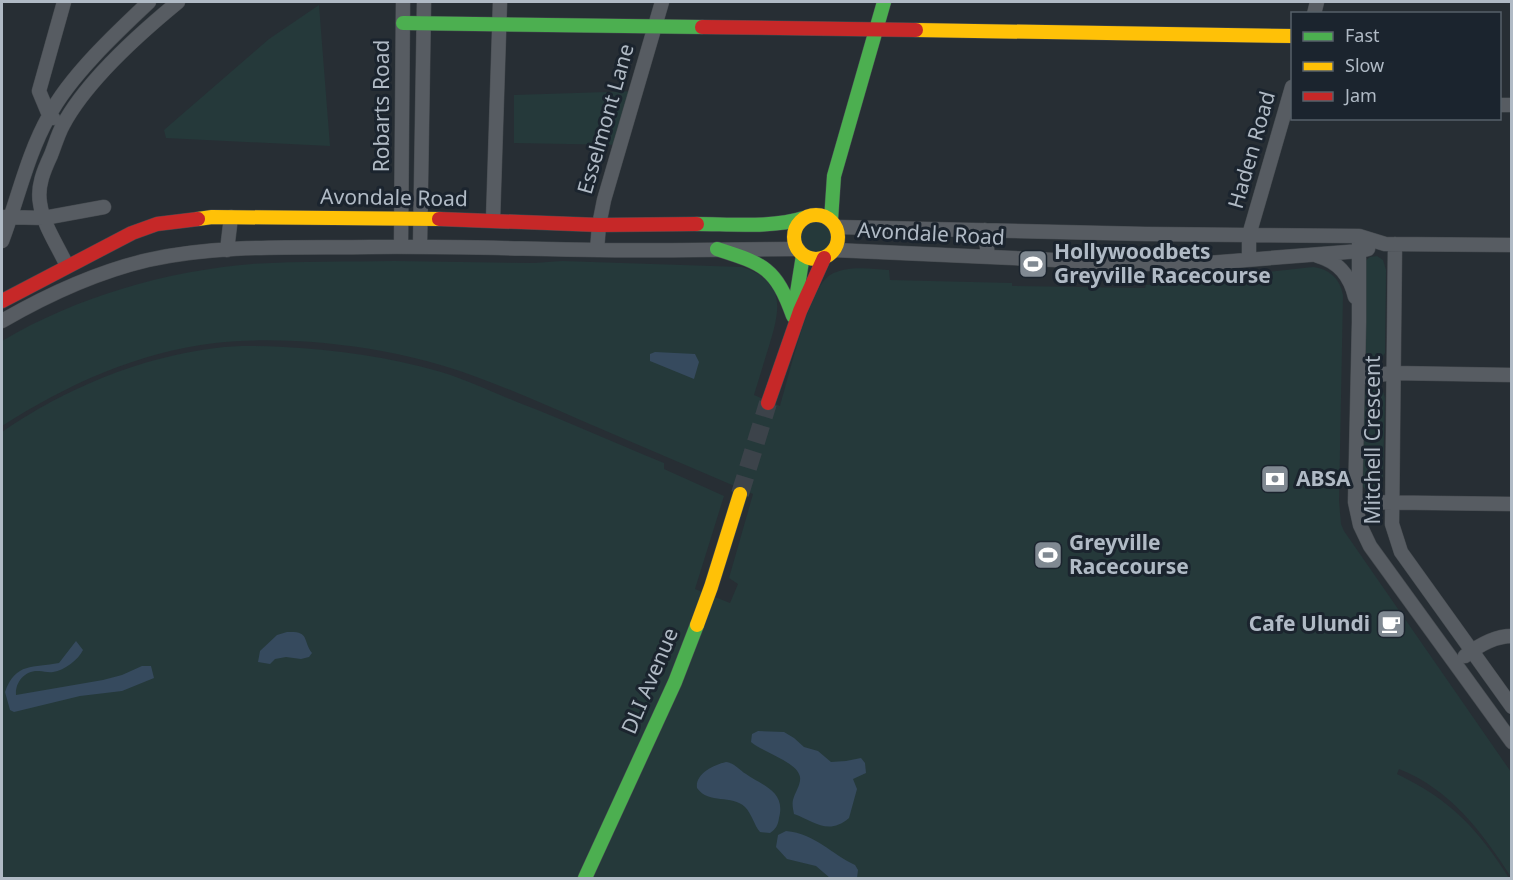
<svg xmlns="http://www.w3.org/2000/svg" width="1513" height="880" font-family="'Noto Sans',sans-serif">
<style>
.green{fill:#25393a}
.water{fill:#364a5e}
.lines{fill:none;stroke-linecap:round;stroke-linejoin:round}
.secondary-tunnel{stroke:#3c434a;stroke-width:18;stroke-dasharray:18 9;stroke-linecap:butt}
.street-casing{stroke:#454a4f;stroke-width:15}
.fast-casing{stroke:#454a4f;stroke-width:15}
.slow-casing{stroke:#454a4f;stroke-width:15}
.jam-casing{stroke:#454a4f;stroke-width:15}
.street{stroke:#575c62;stroke-width:14}
.fast{stroke:#4caf50;stroke-width:14}
.slow{stroke:#ffc107;stroke-width:14}
.jam{stroke:#c62828;stroke-width:14}
.labels{text-anchor:middle;stroke-width:6;stroke-linejoin:round;paint-order:stroke}
.street-label{font-size:21px;fill:#b0bac5;stroke:#1b242e}
.poi-label{font-size:21px;font-weight:bold;fill:#b0bac5;stroke:#1b242e;text-anchor:start}
</style>
<rect width="100%" height="100%" fill="#272e34"/>
<!-- green -->
<path class="green" d="M319 5 330 146 166 138 164 130 269 39Z
M638 91 621 145 514 143V95Z
M800 237a16 16 0 1 1 32 0a16 16 0 1 1-32 0Z
M1377 256 1383 260 1386 270 1385 353 1381 359 1372 363 1365 359V261L1370 257Z
M394 261 534 263 562 261 742 267C787 281 780 310 769 346 764 362 759 379 754 395L780 406C788 380 809 287 830 275 848 265 870 269 889 270L890 280 1012 283V286L1145 288 1146 285 1313 267C1329 269 1340 278 1343 295L1339 501 1341 524 1344 531 1511 772V877C1483 833 1450 789 1399 769L1397 774C1451 800 1478 829 1509 878H2V432C64 389 140 357 216 348 238 345 261 346 284 347 337 350 390 357 441 372 467 380 492 392 517 402 567 421 615 443 664 463V469L724 496 695 589 730 603 738 584 729 578 753 494C695 469 636 444 578 419 534 400 490 380 444 366 405 354 364 347 324 343 288 340 251 339 215 343 138 352 66 385 2 426V341C76 297 166 271 252 264 299 261 347 262 394 261Z
M1369 385 1379 386 1383 391 1385 398 1383 481 1380 488 1370 491 1365 489 1360 483 1363 389Z"/>
<!-- water -->
<path class="water" d="M655 352 695 354 699 362 694 379 650 361V354Z
M287 632C310 631 302 639 312 653L309 657 301 659 286 657 275 659 270 664 258 662 260 651 277 635Z
M76 641 83 650C78 660 65 670 53 672 48 673 44 671 39 671 25 670 15 682 16 695L103 680 122 675 142 666H151L154 678 122 691 80 696 14 712 10 710 5 692C16 662 33 668 59 663Z
M758 731 784 732 794 738 804 747 818 751 831 762 846 761 861 758 865 763 866 773 853 779 857 789 849 818C828 836 814 821 794 814 793 809 792 804 793 800 795 792 801 785 800 777 798 762 762 752 751 742L752 734Z
M726 762C735 763 739 770 746 774 763 786 786 791 779 818 778 825 776 829 770 833L760 832C754 825 752 814 745 807 732 794 709 805 697 788 695 774 713 765 726 762Z
M786 831C816 834 831 854 855 865L858 870 857 878H830L816 866 787 859 776 847 778 835Z"/>
<g class="lines">
<!-- secondary-tunnel -->
<path class="secondary-tunnel" d="M740 494 768 403"/>
<!-- street casing -->
<g class="street-casing">
<path id="street" d="M1314 14 1317 2
M1500 105H1512
M53 118 49 115 39 91 64 2
M4 217 44 218 104 207
M493 220 500 2
M836 227 1146 234 1359 236 1385 244 1512 245
M985 230 988 257
M1359 236V322L1355 502 1360 525 1370 546 1512 742
M2 241C18 199 27 155 49 116 69 77 117 32 149 2
M1395 244 1392 524 1401 552 1512 707
M420 246 424 2
M401 247 403 2
M227 250 231 217
M597 250 599 225 604 200 662 2
M834 250 1143 264H1195L1360 251 1368 249
M1318 256C1339 262 1350 276 1355 297
M1249 259V235L1292 87
M67 266C58 246 43 225 40 203 37 186 44 170 51 155 55 145 58 134 63 125 87 80 139 34 178 2
M2 321C47 295 97 272 148 260 220 244 297 248 370 247 446 246 522 249 598 250 664 251 731 249 798 249
M1358 378 1392 373 1512 375
M1355 502 1512 504
M1465 656C1479 645 1494 636 1512 636"/>
</g>
<!-- fast casing -->
<g class="fast-casing">
<path id="fast" d="M403 23 702 27
M831 220 834 176 884 2
M697 224C730 224 773 228 804 218
M717 249C764 264 776 268 793 316
M796 299 803 255
M585 878 675 682 697 625"/>
</g>
<!-- slow casing -->
<g class="slow-casing">
<path id="slow" d="M916 30 1292 36
M794 237a22 22 0 1 1 44 0a22 22 0 1 1-44 0Z
M198 219 212 217 439 219
M697 625 711 587 740 494"/>
</g>
<!-- jam casing -->
<g class="jam-casing">
<path id="jam" d="M702 27 916 30
M439 219 599 225 697 224
M2 301 132 233 157 224 198 219
M768 403 800 311 824 258"/>
</g>
<!-- street -->
<use href="#street" class="street"/>
<!-- fast -->
<use href="#fast" class="fast"/>
<!-- slow -->
<use href="#slow" class="slow"/>
<!-- jam -->
<use href="#jam" class="jam"/>
</g>
<!-- icons -->
<defs>
<g id="stadium-square" transform="scale(1.5)"><rect x="-9" y="-9" width="18" height="18" rx="4" fill="#808992" stroke="#1b242e"/><path d="M0-5a6.5 5 0 1 0 0 10a6.5 5 0 1 0 0-10ZM-3.5-1.8h7v3.6h-7Z" fill="#fff"/></g>
<g id="bank-square" transform="scale(1.5)"><rect x="-9" y="-9" width="18" height="18" rx="4" fill="#808992" stroke="#1b242e"/><path d="M-6-4H6V4H-6ZM0-2.3a2.3 2.3 0 1 0 0 4.6a2.3 2.3 0 1 0 0-4.6Z" fill="#fff"/></g>
<g id="cafe-square" transform="scale(1.5)"><rect x="-9" y="-9" width="18" height="18" rx="4" fill="#808992" stroke="#1b242e"/><path d="M-5.5-4.5H6V0H3Q3 3.5 0 3.5H-2.5Q-5.5 3.5-5.5 0ZM3-3.2v2h1.7v-2ZM-6 4.5H4V6H-6Z" fill="#fff"/></g>
</defs>
<g fill-rule="evenodd">
<use href="#stadium-square" x="1033" y="264"/>
<use href="#bank-square" x="1275" y="479"/>
<use href="#stadium-square" x="1048" y="555"/>
<use href="#cafe-square" x="1391" y="624"/>
</g>
<g class="labels">
<!-- street labels -->
<g class="street-label">
<text transform="translate(382 106) rotate(-90)" y="7">Robarts Road</text>
<text transform="translate(606 119) rotate(-74)" y="7">Esselmont Lane</text>
<text transform="translate(1252 150) rotate(-74)" y="7">Haden Road</text>
<text transform="translate(394 198) rotate(1)" y="7">Avondale Road</text>
<text transform="translate(931 234) rotate(3)" y="7">Avondale Road</text>
<text transform="translate(1373 440) rotate(-90)" y="7">Mitchell Crescent</text>
<text transform="translate(650 681) rotate(-67)" y="7">DLI Avenue</text>
</g>
<!-- poi labels -->
<g class="poi-label">
<text x="1054" y="259">Hollywoodbets<tspan x="1054" dy="24">Greyville Racecourse</tspan></text>
<text x="1296" y="486">ABSA</text>
<text x="1069" y="550">Greyville<tspan x="1069" dy="24">Racecourse</tspan></text>
<text x="1370" y="631" text-anchor="end">Cafe Ulundi</text>
</g>
</g>
<!-- border -->
<rect width="1513" height="880" fill="none" stroke="#b0bac5" stroke-width="6"/>
<!-- legend -->
<rect x="1291" y="12" width="210" height="108" fill="#1b242e" stroke="#57606a" stroke-width="1.5"/>
<rect x="1303" y="32" width="30" height="9" fill="#4caf50" stroke="#57606a" stroke-width="1.5"/>
<text x="1345" y="42" font-size="18" fill="#b0bac5">Fast</text>
<rect x="1303" y="62" width="30" height="9" fill="#ffc107" stroke="#57606a" stroke-width="1.5"/>
<text x="1345" y="72" font-size="18" fill="#b0bac5">Slow</text>
<rect x="1303" y="92" width="30" height="9" fill="#c62828" stroke="#57606a" stroke-width="1.5"/>
<text x="1345" y="102" font-size="18" fill="#b0bac5">Jam</text>
</svg>
